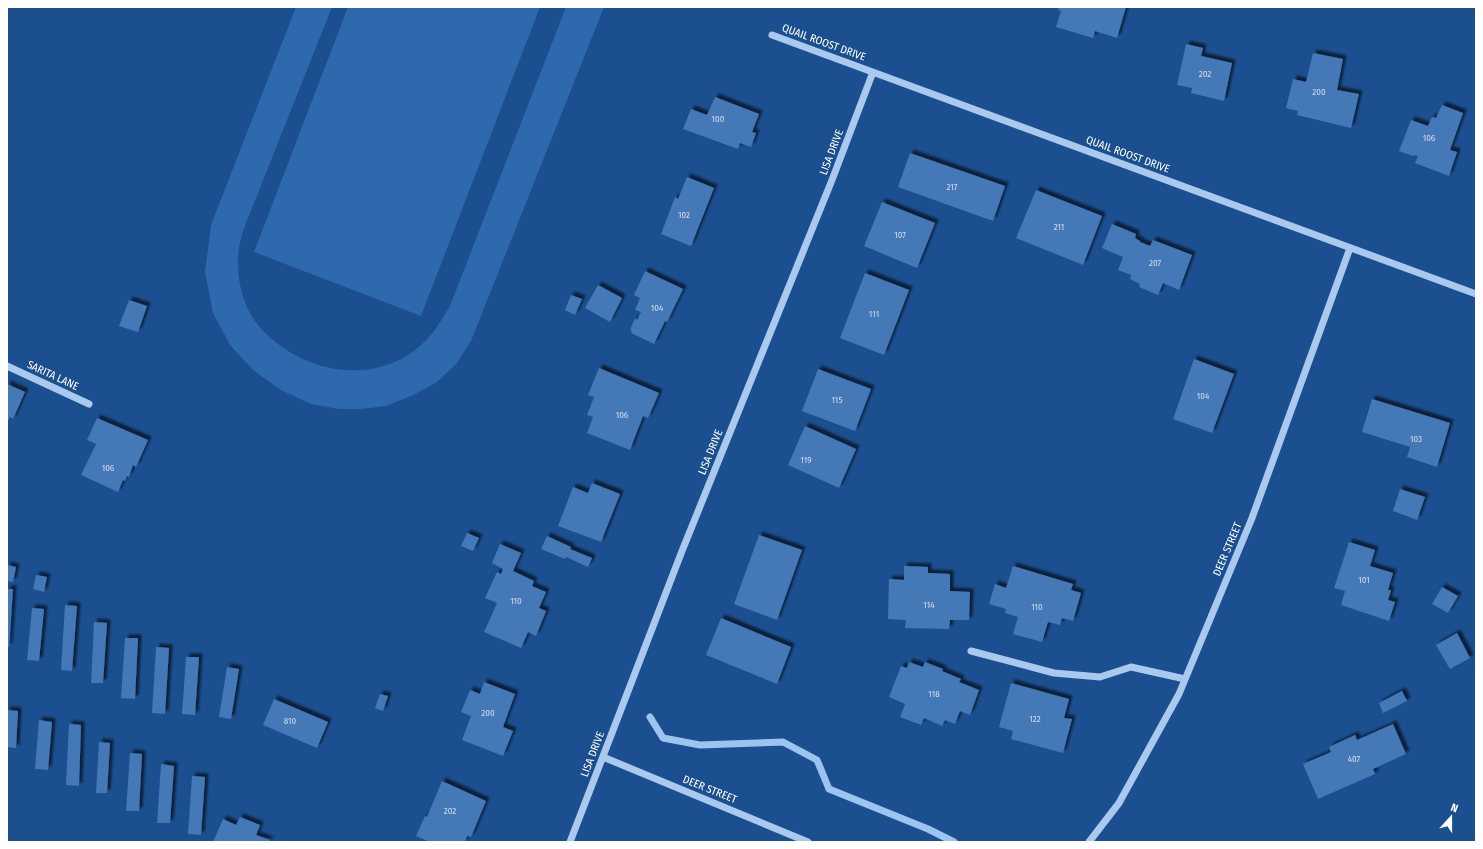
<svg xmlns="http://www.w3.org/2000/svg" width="1483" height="849" font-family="'Fira Sans Condensed',sans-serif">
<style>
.green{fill:#2e69ad}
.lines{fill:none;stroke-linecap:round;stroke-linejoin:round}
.stream{stroke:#9cc4f0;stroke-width:7}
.building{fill:#4478b7;filter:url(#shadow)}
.minor{stroke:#a9c9ee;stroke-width:7}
.labels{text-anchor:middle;stroke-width:3;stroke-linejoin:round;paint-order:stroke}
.number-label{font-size:9px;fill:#d0dded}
.street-label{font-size:11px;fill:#fff;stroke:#1b4f8f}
</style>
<defs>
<filter id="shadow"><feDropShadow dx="3.5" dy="-3.5" stdDeviation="1" flood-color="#0009"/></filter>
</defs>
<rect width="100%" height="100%" fill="#1b4f8f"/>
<!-- green -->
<path class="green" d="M296 7H332L246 223C244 229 241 236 240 243 235 264 239 292 249 311 254 322 263 331 272 339 313 375 378 384 421 345 433 335 442 319 450 306L566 7H604L471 341 456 364 437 382 413 395 386 406 361 409H339L311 404 281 390 253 370 230 345 213 313 205 272 211 225Z
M348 7H540L421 316 254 252Z"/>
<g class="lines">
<!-- stream -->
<path class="stream" d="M650 717 663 738 700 745 783 742 817 760 829 789 928 829 954 842"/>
</g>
<!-- building -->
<path class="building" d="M1059 7H1126L1117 38 1095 31 1093 38 1056 27 1061 11 1058 10Z
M1186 44 1203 48 1201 56 1232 63 1224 101 1191 93 1192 88 1177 85Z
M1313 53 1343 59 1337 90 1359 94 1351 128 1297 115 1298 111 1286 108 1293 79 1306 82Z
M715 97 759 114 752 132 756 133 751 147 740 143 738 149 683 129 691 109 707 115Z
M1442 105 1463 113 1450 150 1457 152 1449 176 1415 163 1418 156 1413 155V156L1399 151 1411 120 1428 126 1432 117 1436 118Z
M910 153 1005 186 993 221 898 187Z
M687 177 714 188 691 246 661 234 675 197 678 199Z
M1036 190 1102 216 1083 265 1016 238Z
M882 202 935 223 917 268 864 246Z
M1112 224 1136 234 1135 238 1140 241V242L1150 246 1153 240 1192 255 1179 290 1163 283 1158 295 1139 287 1140 284 1130 279 1131 275 1118 270 1123 257 1102 248Z
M645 271 683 289 667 322 665 321 654 344 631 333 632 331 630 330 635 318 637 320 641 312 635 310 640 298 634 295Z
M865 273 909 290 884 355 840 338Z
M598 285 622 298 610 322 585 308Z
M571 295 582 299 575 315 565 310Z
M129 300 147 306 138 332 119 326Z
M1194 359 1234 374 1212 433 1173 419Z
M599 368 659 393 648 418 643 416 630 450 587 433 593 417 587 415 594 397 588 395Z
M818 369 871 389 855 431 802 411Z
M7 384 25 392 13 419 10 417 7 423Z
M1372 399 1450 423 1437 467 1407 457 1410 447 1362 432Z
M97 418 148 440 136 467 133 465 129 477 127 476 125 481 123 480 118 492 81 475 96 444 87 440Z
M805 426 856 449 839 488 788 465Z
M592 483 620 494 601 542 558 526 573 487 588 493Z
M1400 489 1425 497 1417 520 1393 511Z
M467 533 479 538 473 551 461 546Z
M759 535 802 550 777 620 734 604Z
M547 536 571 547 570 549 592 558 588 567 566 557 565 559 541 549Z
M1349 542 1375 550 1370 566 1393 573 1388 590H1391L1388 600 1395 602 1389 621 1341 605 1345 591 1334 588Z
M500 544 521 553 513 571 534 581 532 586 546 592 539 608 546 611 536 636 528 632 521 648 484 632 497 603 485 598 497 572 501 574 503 569 492 563Z
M7 565 16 567 13 582 7 581Z
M904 566 928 567V573L950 574V591L970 592 969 620H950L949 629 905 628 906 620 888 619 889 579 904 580Z
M1013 566 1073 584 1071 590 1081 593 1073 621 1062 618 1060 625 1048 622 1042 642 1013 634 1018 617 1005 613 1006 609 989 604 995 584 1006 588Z
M36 575 47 577 44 592 33 589Z
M1442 587 1458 596 1448 613 1432 604Z
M7 589H13L9 647H7Z
M65 605 77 606 72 671 61 670Z
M32 608 44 609 39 661 27 660Z
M721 618 791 647 777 684 706 655Z
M94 622 107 623 103 683H91Z
M1457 633 1470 658 1450 669 1436 645Z
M125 638H138L135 699 121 698Z
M156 647 169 648 165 714 152 713Z
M186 657H199L195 715 182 714Z
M909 662 923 667 925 662 943 669 942 671 961 679 959 682 979 690 970 715 960 711 955 724 945 720 942 726 924 718 921 725 900 717 905 704 889 697 901 666 907 668Z
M227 667 239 669 231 719 219 717Z
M484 682 515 694 503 727 513 731 503 756 462 740 471 716 461 712 470 690 480 694Z
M1011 683 1069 699 1064 718 1072 719 1063 753 1011 739 1013 731 999 727Z
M1402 691 1407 701 1383 713 1379 703Z
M380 694 388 696 383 711 375 708Z
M274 699 328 722 317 748 263 725Z
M7 710 18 711 16 748 7 747Z
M39 720 52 722 48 770 35 769Z
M69 724 81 725 79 786 66 785Z
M1393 724 1406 754 1373 769 1375 774 1318 799 1303 764 1331 752 1329 747 1355 735 1357 740Z
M99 742 110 743 107 793H96Z
M130 753 142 754 139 811H126Z
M161 764 174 766 170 823H157Z
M192 776 205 777 201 835 188 834Z
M442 781 486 801 471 837 467 836 465 842H430L416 836 425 816 427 817Z
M240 817 260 825 256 835 270 840 269 842H213L223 819 236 825Z"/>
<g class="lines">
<!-- minor -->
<path class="minor" d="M772 35 1476 294
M7 366 89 404
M971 651 1054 673 1100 677 1131 667 1185 679
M603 757 808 842
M570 842 682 551 832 180 873 72
M1089 842 1119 803 1179 694 1252 518 1350 248"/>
</g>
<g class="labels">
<!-- number labels -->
<g class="number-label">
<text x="1205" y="77">202</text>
<text x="1319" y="95">200</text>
<text x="718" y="122">100</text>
<text x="1429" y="141">106</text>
<text x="952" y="190">217</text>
<text x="684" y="218">102</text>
<text x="1059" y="230">211</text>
<text x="900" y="238">107</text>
<text x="1155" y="266">207</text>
<text x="657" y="311">104</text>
<text x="874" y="317">111</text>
<text x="1203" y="399">104</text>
<text x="837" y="403">115</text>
<text x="622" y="418">106</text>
<text x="1416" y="442">103</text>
<text x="806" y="463">119</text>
<text x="108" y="471">106</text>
<text x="1364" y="583">101</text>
<text x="516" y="604">110</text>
<text x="929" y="608">114</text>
<text x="1037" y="610">110</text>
<text x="934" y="697">118</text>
<text x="488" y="716">200</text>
<text x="1035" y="722">122</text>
<text x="290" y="724">810</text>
<text x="1354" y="762">407</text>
<text x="450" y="814">202</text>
</g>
<!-- street labels -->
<g class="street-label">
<text transform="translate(824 42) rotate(20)" y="4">QUAIL ROOST DRIVE</text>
<text transform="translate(831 152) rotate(-69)" y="4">LISA DRIVE</text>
<text transform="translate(1128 154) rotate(20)" y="4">QUAIL ROOST DRIVE</text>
<text transform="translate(53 375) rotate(25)" y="4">SARITA LANE</text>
<text transform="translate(710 452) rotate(-68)" y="4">LISA DRIVE</text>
<text transform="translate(1227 549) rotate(-67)" y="4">DEER STREET</text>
<text transform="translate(592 754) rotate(-69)" y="4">LISA DRIVE</text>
<text transform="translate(710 789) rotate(22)" y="4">DEER STREET</text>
</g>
</g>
<!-- border -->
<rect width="1483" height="849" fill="none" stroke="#ffffff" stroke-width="16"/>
<!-- north arrow -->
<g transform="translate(1451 817) rotate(21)" stroke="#1b4f8f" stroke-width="3" paint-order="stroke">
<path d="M0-3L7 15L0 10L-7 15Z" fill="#ffffff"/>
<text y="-6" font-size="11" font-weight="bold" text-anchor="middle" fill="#ffffff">N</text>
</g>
</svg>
